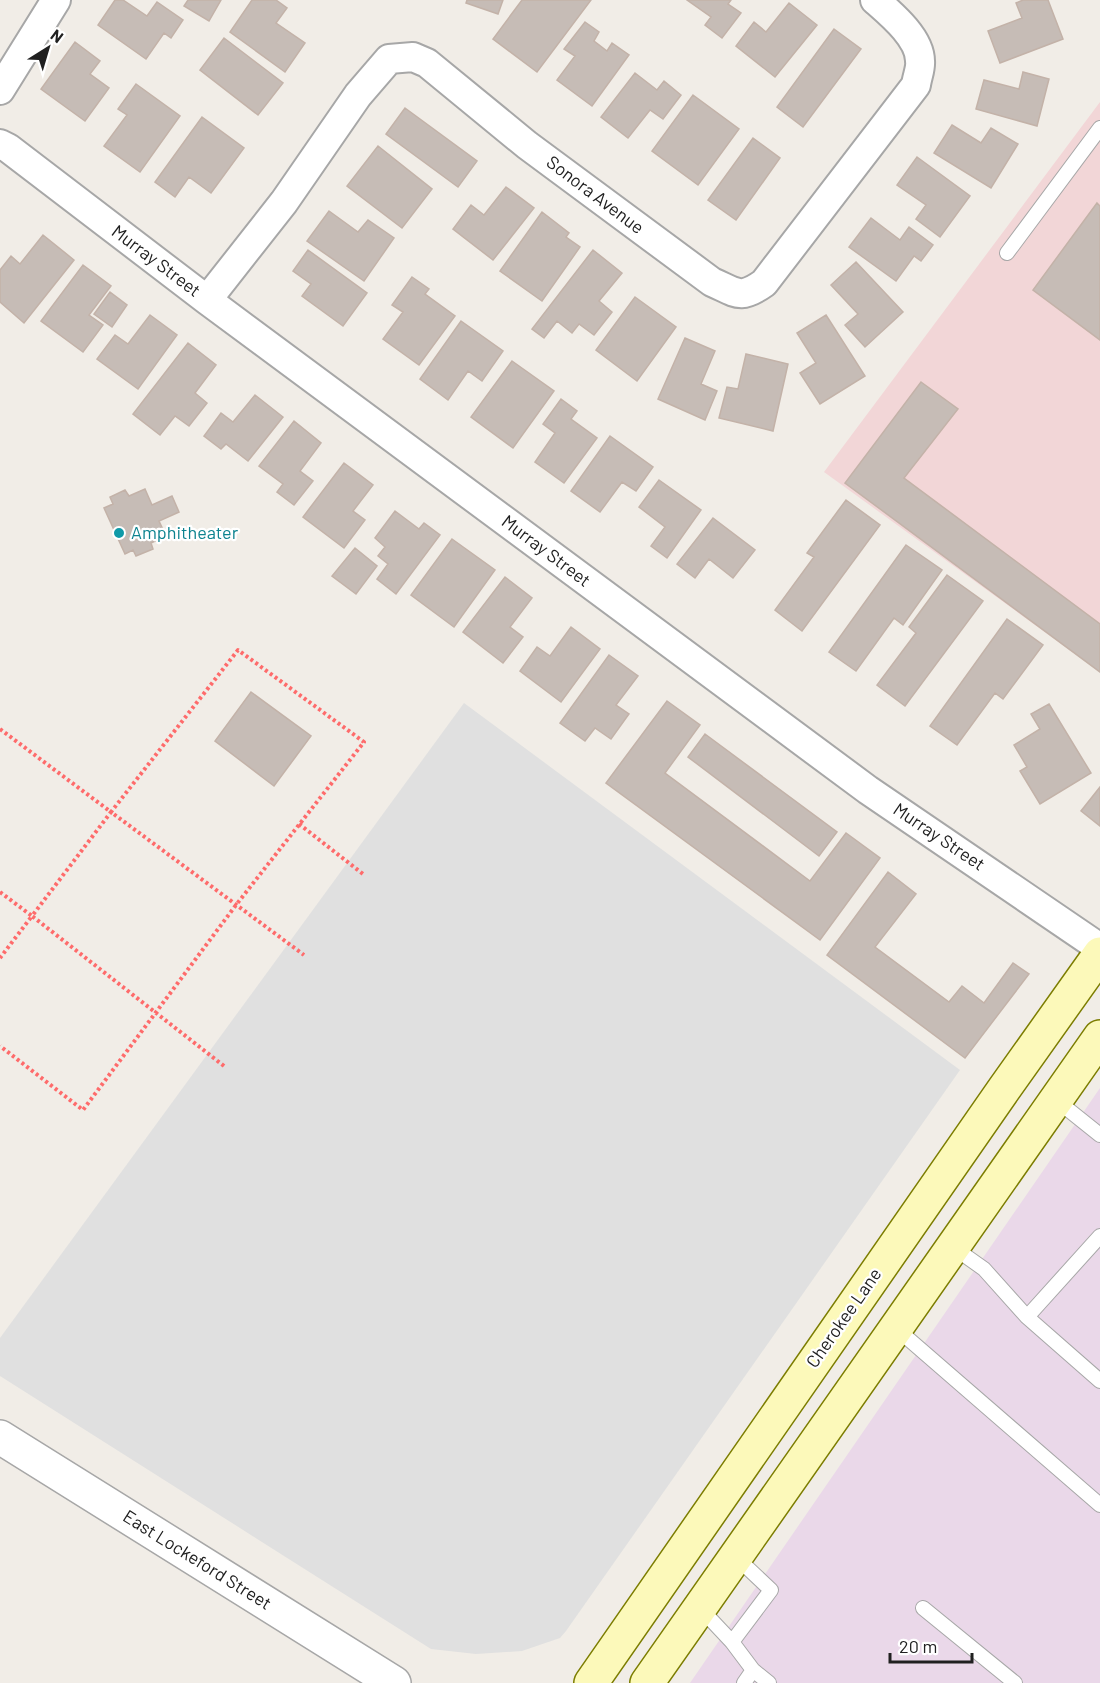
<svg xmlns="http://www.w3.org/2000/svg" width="1100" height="1683" font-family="Barlow,sans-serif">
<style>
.commercial{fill:#f2d6d7}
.industrial{fill:#ead8e9}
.parking{fill:#e0e0e0}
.building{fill:#c6bcb6;stroke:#c3b2a8;stroke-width:1.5}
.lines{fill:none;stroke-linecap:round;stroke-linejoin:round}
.service-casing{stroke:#a7a7a7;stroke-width:16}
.minor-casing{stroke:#a7a7a7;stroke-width:32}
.tertiary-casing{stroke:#a7a7a7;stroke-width:36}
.secondary-casing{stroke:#7c7d01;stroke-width:36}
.path{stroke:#fe6b6b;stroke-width:4;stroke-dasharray:3 3;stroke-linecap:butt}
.service{stroke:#fff;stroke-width:14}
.minor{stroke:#fff;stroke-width:28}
.tertiary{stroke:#fff;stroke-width:33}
.secondary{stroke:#fcf9ba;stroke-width:33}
.culture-dot{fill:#0f9aa8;stroke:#fff;stroke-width:2}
.labels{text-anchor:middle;stroke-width:4.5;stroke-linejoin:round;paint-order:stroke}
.street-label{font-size:18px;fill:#202020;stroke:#fff}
.culture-label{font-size:18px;fill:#0d838f;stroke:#fff;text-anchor:start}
</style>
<rect width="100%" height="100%" fill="#f1ede7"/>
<!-- commercial -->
<path class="commercial" d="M1100 102V672L824 472Z"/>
<!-- industrial -->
<path class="industrial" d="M1100 1087V1683H690L1100 1088Z"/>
<!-- parking -->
<path class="parking" d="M464 703 960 1070 566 1631 560 1638 522 1651 476 1654 431 1649 0 1376V1338Z"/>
<!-- building -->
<path class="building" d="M115 0H123L147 16 157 2 183 20 171 38 164 33 146 59 98 25Z
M188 0H221L209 21 184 6Z
M252 0H276L287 8 276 23 305 43 285 72 230 32Z
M467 0H503L498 14 466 3Z
M522 0H591L537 72 493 39Z
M687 0H731L728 4 741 13 722 38 705 25 711 17Z
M1023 0H1048L1063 39 1000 63 988 31 1022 18 1016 3Z
M789 3 817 25 775 77 736 46 754 22 766 32Z
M585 22 599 32 594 41 607 51 612 43 629 55 592 106 557 80 575 56 564 49Z
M834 29 861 49 803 127 777 107Z
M224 38 283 83 258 115 200 70Z
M75 42 100 61 90 74 109 88 85 121 41 89Z
M1023 72 1049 79 1037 126 976 109 984 80 1019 89Z
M635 73 657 90 664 81 681 95 663 119 650 110 628 138 601 117Z
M136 84 180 116 140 172 104 146 127 115 118 109Z
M693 95 739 129 698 185 652 151Z
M405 108 477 161 458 187 386 134Z
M202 117 244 148 211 193 189 177 175 197 155 182Z
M952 125 981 143 991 128 1018 144 991 188 934 153Z
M753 138 780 158 736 220 708 200Z
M378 146 432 189 402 228 347 186Z
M917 157 970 196 940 237 916 219 926 205 897 185Z
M506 187 534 208 493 260 453 229 471 205 484 215Z
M1097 203 1100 206V340L1033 290Z
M329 211 358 232 368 220 394 238 364 281 307 241Z
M542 212 569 233 566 237 580 247 542 301 500 271Z
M871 218 900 240 909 227 933 245 921 261 914 256 896 281 849 247Z
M43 235 74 260 24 323 0 302V270L11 256 20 264Z
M308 250 367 293 343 326 302 296 311 284 293 271Z
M593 250 622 273 599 301 612 312 594 335 579 324 572 333 557 321 544 338 532 329Z
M856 262 903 312 865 347 845 325 858 314 831 285Z
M83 265 111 286 89 315 103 325 83 352 41 321Z
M412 277 429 289 425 294 455 316 419 365 383 339 403 312 392 305Z
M110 292 127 305 112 327 94 314Z
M635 297 676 327 637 381 596 350Z
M150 315 177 335 138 389 97 359 115 335 128 344Z
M826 315 865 376 820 404 800 373 816 363 797 333Z
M461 321 503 351 482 381 468 371 448 400 420 379Z
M685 338 715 351 701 384 717 391 705 420 658 399Z
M188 343 216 365 195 393 207 403 189 426 175 416 160 435 133 414Z
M746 354 788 364 773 431 719 418 727 387 738 389Z
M512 361 554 391 513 448 471 417Z
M921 382 958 409 904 478 1100 624V672L845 483Z
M255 395 283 417 248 461 226 444 221 449 204 436 221 413 233 422Z
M561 399 577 411 571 419 597 438 564 483 535 462 555 433 543 424Z
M294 421 321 443 300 471 313 481 294 505 277 492 283 484 259 466Z
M610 436 653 467 636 491 622 482 600 512 571 491Z
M344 463 373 485 353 511 365 520 344 548 303 517Z
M659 480 701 510 667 558 651 546 665 527 639 507Z
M145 489 152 505 172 496 179 512 159 521 166 536 151 543 153 549 136 556 133 550 125 554 104 508 113 504 110 497 125 490 129 496Z
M846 500 880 525 802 631 775 610 814 557 807 553Z
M395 511 419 529 424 523 440 535 396 594 377 579 388 564 378 556 385 547 375 538Z
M713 518 755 550 733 578 709 559 695 578 677 564Z
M452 539 495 570 454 627 411 595Z
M906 545 942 570 903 625 894 618 856 671 829 652Z
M355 548 377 566 356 594 332 576Z
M947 575 983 601 905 706 877 685 916 633 909 627Z
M505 577 532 598 510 627 523 637 503 663 463 632Z
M1007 619 1043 645 1003 699 995 693 957 745 930 726Z
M571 627 600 649 561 702 520 671 537 647 550 656Z
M609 655 638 676 616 705 629 714 611 739 595 728 585 741 560 723Z
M251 692 311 736 274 786 215 741Z
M667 701 700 725 665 773 810 881 846 833 880 858 820 940 606 783Z
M1049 704 1091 773 1040 804 1020 771 1027 767 1014 745 1040 729 1031 714Z
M705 734 837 832 819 856 688 757Z
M1100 787V826L1081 811Z
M888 872 916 894 875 947 949 1002 962 986 984 1003 1013 963 1029 974 965 1058 827 955Z"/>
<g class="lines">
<!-- service casing -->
<g class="service-casing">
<path id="service" d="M1007 253 1100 128
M1055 1099 1100 1135
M953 1247 984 1269 1027 1317 1100 1381
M1027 1317 1100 1236
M897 1329 1100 1505
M700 1608 732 1642 753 1670
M923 1608 1015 1683
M732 1642 771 1590 736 1557
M744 1683 753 1670 769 1683"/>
</g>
<!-- minor casing -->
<g class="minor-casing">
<path id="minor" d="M0 90 56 0
M0 144 8 148 207 300 868 790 1100 948
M207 300 284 202 358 95 389 59 413 57 427 63 527 145 712 282C737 293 740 300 764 283L916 85C917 77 921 68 920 61 920 38 891 14 875 0"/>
</g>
<!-- tertiary casing -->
<g class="tertiary-casing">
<path id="tertiary" d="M0 1437 394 1683"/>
</g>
<!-- secondary casing -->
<g class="secondary-casing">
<path id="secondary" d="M591 1683 1004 1089 1100 954
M647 1683 1100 1037"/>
</g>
<!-- path -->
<path class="path" d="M0 729 111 812 238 650 364 742 236 905 83 1110 0 1046
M299 824 363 874
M0 892 32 916 0 958
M224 1066 32 916 111 812 304 955"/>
<!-- service -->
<use href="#service" class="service"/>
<!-- minor -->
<use href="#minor" class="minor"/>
<!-- tertiary -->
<use href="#tertiary" class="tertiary"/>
<!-- secondary -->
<use href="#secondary" class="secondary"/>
</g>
<!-- markers -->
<circle class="culture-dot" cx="119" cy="533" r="6"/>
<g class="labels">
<!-- street labels -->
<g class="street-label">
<text transform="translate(595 195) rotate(37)" y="6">Sonora Avenue</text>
<text transform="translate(156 261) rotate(37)" y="6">Murray Street</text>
<text transform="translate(546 551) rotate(37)" y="6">Murray Street</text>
<text transform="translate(939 837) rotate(34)" y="6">Murray Street</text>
<text transform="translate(844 1318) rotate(-55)" y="6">Cherokee Lane</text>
<text transform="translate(197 1560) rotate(32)" y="6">East Lockeford Street</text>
</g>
<!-- culture labels -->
<g class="culture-label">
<text x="131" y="539">Amphitheater</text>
</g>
</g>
<!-- north arrow -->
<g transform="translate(48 48) rotate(37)" stroke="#ffffff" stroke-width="4.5" paint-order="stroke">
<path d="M0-4.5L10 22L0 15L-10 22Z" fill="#202020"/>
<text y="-9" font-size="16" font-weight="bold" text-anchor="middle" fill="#202020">N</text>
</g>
<!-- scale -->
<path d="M890 1653v9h82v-9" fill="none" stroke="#202020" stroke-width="3"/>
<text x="899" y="1653" font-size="18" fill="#202020" stroke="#ffffff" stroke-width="4.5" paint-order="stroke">20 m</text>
</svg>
